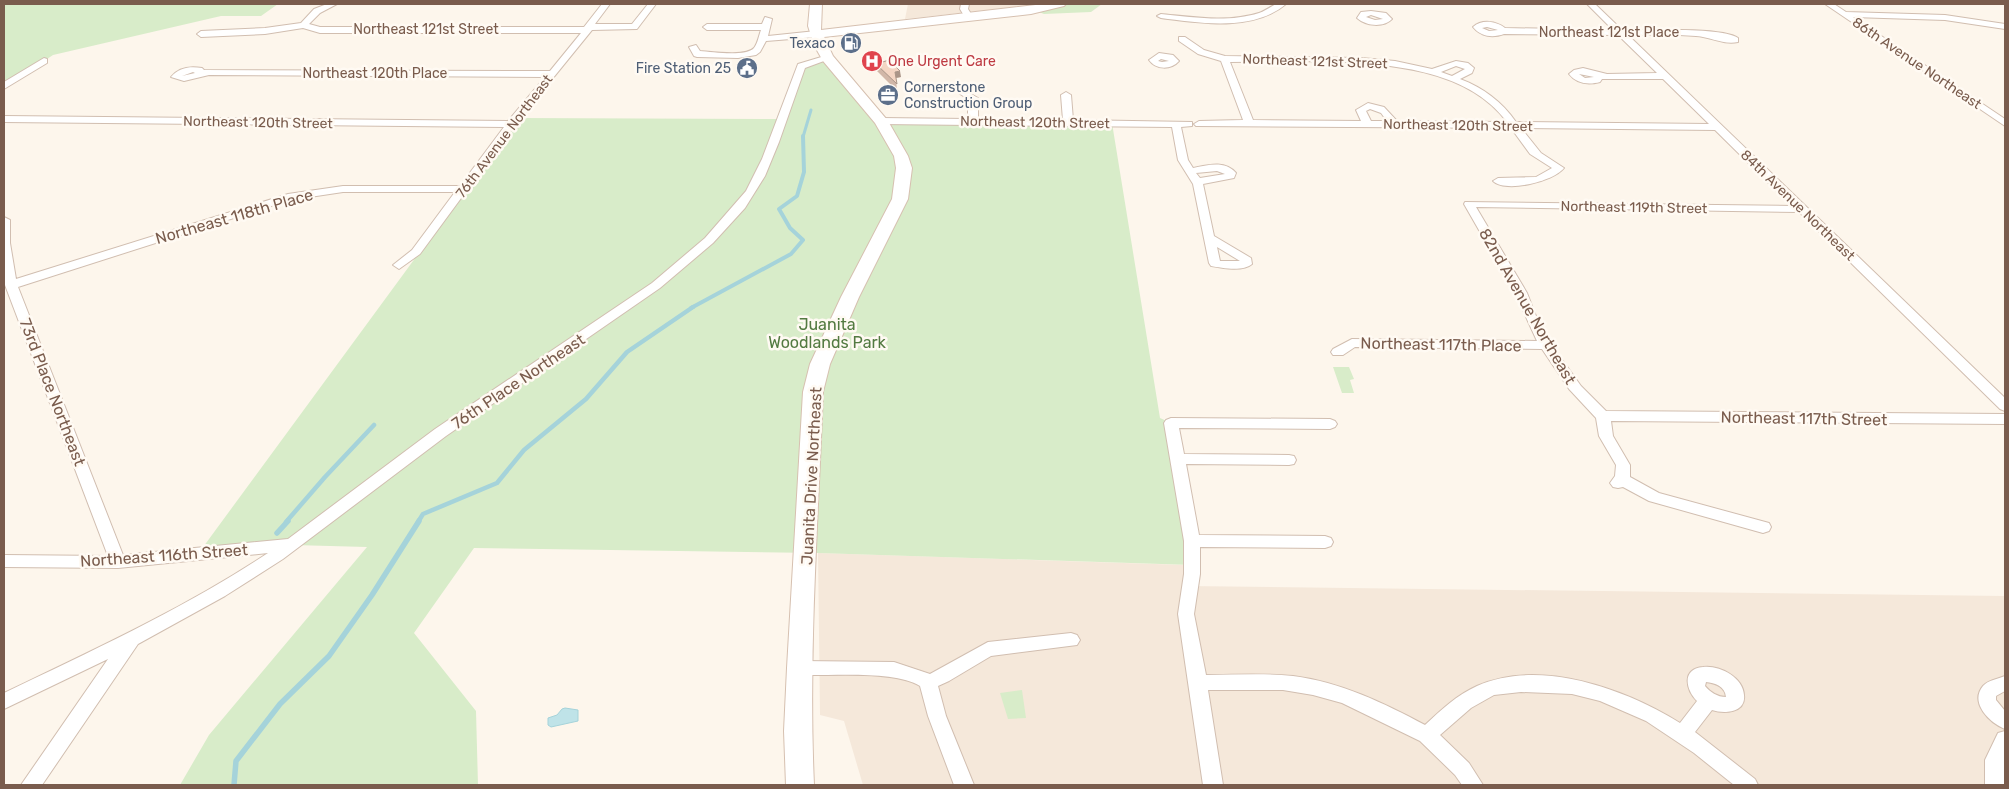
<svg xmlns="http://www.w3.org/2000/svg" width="2009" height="789" font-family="Rubik,sans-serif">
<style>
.residential{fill:#f5e8da}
.green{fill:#d8ecc9}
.water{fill:#bfe3e8;stroke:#a5d3da}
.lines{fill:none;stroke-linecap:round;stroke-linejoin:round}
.stream-far3{stroke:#a5d3da;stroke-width:3}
.stream-far2{stroke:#a5d3da;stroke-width:4}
.stream-far1{stroke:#a5d3da;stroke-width:4.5}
.stream{stroke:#a5d3da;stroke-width:5.5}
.street-casing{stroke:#d1beb0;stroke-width:2}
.secondary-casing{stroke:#d6c0b0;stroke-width:2}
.street{fill:#fff;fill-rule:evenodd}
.secondary{fill:#fff;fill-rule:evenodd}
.wall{fill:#d1b7a8}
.shaded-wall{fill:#aa9588}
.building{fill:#f3d5c3;stroke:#aa9588}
.labels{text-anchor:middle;stroke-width:5;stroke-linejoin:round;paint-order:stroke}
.far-street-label{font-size:14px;fill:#7a5c4d;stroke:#fffaf3}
.far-service-label{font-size:14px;fill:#4e5e75;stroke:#fffaf3;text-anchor:end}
.far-health-label{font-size:14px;fill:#be3a42;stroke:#fffaf3;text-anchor:start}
.street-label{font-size:16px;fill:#7a5c4d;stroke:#fffaf3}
.park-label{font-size:16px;fill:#537a41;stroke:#fffaf3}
</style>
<rect width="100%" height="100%" fill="#fdf6ec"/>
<!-- residential -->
<path class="residential" d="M908 4H1040L905 19Z
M818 553 1185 565 1187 586 2005 596V785H863L844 721 820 715Z"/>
<!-- green -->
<path class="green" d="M4 4H278L261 16H221L53 55 4 88Z
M1063 4H1102L1091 12 1044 14 1034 10Z
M828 58 881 121 1112 123 1160 418 1171 423 1192 565 818 553 474 548 414 633 476 711 478 785H180L209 735 367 547 293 545 198 554 518 118 781 119 801 66Z
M1333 367H1349L1354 379 1350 380 1354 393H1342Z
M1022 690 1026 718 1008 719 1000 693Z"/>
<!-- water -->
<path class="water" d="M565 708 578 710V721L551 727 548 725V718L557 715 562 709Z"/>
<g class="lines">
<!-- stream-far3 -->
<path class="stream-far3" d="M803 137 811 110"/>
<!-- stream-far2 -->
<path class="stream-far2" d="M691 308 791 254 803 240 790 228 779 209 797 196 804 172 803 136"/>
<!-- stream-far1 -->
<path class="stream-far1" d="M286 522 325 477 374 425
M418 522 423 514 497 483 524 450 586 399 627 352 693 307"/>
<!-- stream -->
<path class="stream" d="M277 533 288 521
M234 785 236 761 280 704 329 656 372 595 419 521"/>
<!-- street casing -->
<g class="street-casing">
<path id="street" d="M327 4H337L320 13 309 24 320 27H584L602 4H610L595 24H632L648 4H656L637 29 592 30 514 126 420 254 399 269 393 265 412 250 455 192H343L290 200 18 287 123 555 288 539 435 429 652 283 705 238 746 191 762 159 798 64 828 55 832 58 805 68 779 142 765 176 745 208 713 243 660 288 446 436 283 559 225 596 138 644 42 785H21L108 659 4 709V693C94 650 185 608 268 553L118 568 4 567V555L108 556 5 285 4 217 10 220V243L16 279 288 194 343 186H460L504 127 4 122V116L508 121 545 77 209 75 184 81 171 77C179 67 191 66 202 68L204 70 550 71 581 33H320L303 28 265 34 201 37 197 34 201 31 265 28 301 23 314 9ZM193 72 195 73 182 76Z
M961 4H969L968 9 973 17 972 19H966L960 9Z
M1276 4H1286C1253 32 1200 23 1161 18L1157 16 1161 14C1192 17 1228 23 1259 13 1265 11 1270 7 1276 4Z
M1587 4H1595L1622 30C1645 30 1724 27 1738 38V42C1723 45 1711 37 1696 36 1673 34 1650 35 1628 35L2005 398V411L2000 409 1799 212 1476 207 1527 293 1536 316 1558 354 1581 386 1606 411 2005 414V424L1611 421 1613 436 1630 465V477L1659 493 1769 523 1771 527 1769 531 1763 533 1649 501 1623 487 1618 488 1613 487 1610 483 1615 476 1616 465 1599 436 1596 418 1569 389 1542 349 1355 347 1343 355H1333L1331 352 1333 349 1352 339 1537 341 1515 293 1464 204 1465 202 1792 206 1715 130 1521 128 1541 153 1564 168C1553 182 1505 193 1493 181L1498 178 1536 177 1552 168 1530 154 1511 128 1196 126 1194 124 1199 121 1243 120 1221 61 1198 54 1179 41V37H1185L1204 50 1225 56 1361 58 1395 61 1432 69 1456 61 1468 63 1474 68 1472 73 1460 79C1484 88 1502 102 1516 122L1709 124 1663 79H1602L1600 82C1589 85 1577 84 1569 74L1574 70 1583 68 1607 74 1657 73 1618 35 1504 34C1493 38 1481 37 1473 27 1482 19 1496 21 1505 28L1613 30ZM1487 27 1498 30 1489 31 1482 28ZM1326 61C1387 64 1467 68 1507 122L1397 121 1384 107 1368 103 1356 110 1361 121 1253 120 1230 62ZM1456 66 1465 69 1452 76 1441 72ZM1579 74 1594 77 1585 78ZM1370 109 1381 113 1387 121H1371L1366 111Z
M1825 4H1834L1846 12 1945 15 2005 24V29L1945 20 1853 17 2005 119V126Z
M1371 11 1386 13 1392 19C1383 28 1366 26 1357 18L1361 12ZM1371 15 1383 19 1375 20 1366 17Z
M765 17 772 19 768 36 816 31 820 34 816 37 766 41 760 52 756 55 738 58 697 57 694 56 689 47 696 45 700 51C712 52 746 57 754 48 758 43 759 35 761 30H707L703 27 707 24H762Z
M1159 53 1173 55 1179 61C1171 70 1156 70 1149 60ZM1161 59 1169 61 1162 62 1158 61Z
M44 58 47 59V63L4 89V82Z
M962 89 978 98V119L1063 120 1061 95 1066 92 1071 95 1073 120 1192 122V126L1181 127 1188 160 1193 168C1208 165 1225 160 1236 173L1234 178 1203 184 1214 236 1251 258 1252 264C1243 272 1222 268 1211 266L1209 263 1193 184 1178 160 1172 127 881 124 876 121 881 118 968 119V99L957 92ZM1217 171 1225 174 1200 178 1196 173ZM1217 247 1240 261H1220Z
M1171 418 1330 419 1335 421 1337 424 1335 427 1330 429 1179 428 1184 454 1289 455 1294 456 1296 460 1294 464 1289 465 1186 464 1199 535 1325 536 1331 538 1333 542 1331 546 1325 548 1200 547V574L1194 614 1206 675C1235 675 1264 673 1293 676 1340 682 1384 703 1425 725 1441 710 1457 695 1477 686 1540 658 1625 689 1680 723L1697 701C1686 690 1681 669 1703 667 1719 665 1743 677 1744 695 1746 713 1724 714 1712 710L1695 732 1755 779 1758 785H1734L1694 753 1646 721 1600 701 1572 694 1521 692 1494 695 1471 708 1440 735 1469 763 1483 785H1462L1455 775 1420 741 1342 703 1313 695 1283 690H1208L1223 785H1203L1178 614 1184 574V541L1164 423 1166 420ZM1706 682C1715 683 1725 686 1726 697 1717 697 1710 692 1705 686Z
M1071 633 1077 635 1080 640 1077 645 991 656 949 681 938 686 946 716 974 785H954L928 716 920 686C895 670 831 676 800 675L794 673 791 668 794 663 800 661 894 662 930 674 988 642Z
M2005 676V691L1996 696V700L2005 711V729C1990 723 1969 703 1983 686 1988 680 1998 679 2005 676Z
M2005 731V785H1985V760L1998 733Z"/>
</g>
<!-- secondary casing -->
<g class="secondary-casing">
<path id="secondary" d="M810 4H822L821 30 1044 4H1066L1064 6 1031 14 824 37 833 56 888 121 908 156 912 168 908 199 859 297 830 364 823 392C818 523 808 654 814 785H786L784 731 787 668 803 392 810 364 841 297 892 199 896 168 894 156 875 123 823 61 814 45 808 26Z"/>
</g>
<!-- street -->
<use href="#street" class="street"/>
<!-- secondary -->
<use href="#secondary" class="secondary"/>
</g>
<!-- wall -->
<path class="wall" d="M876 64 901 77 896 78 897 91 876 70Z"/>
<!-- shaded-wall -->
<path class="shaded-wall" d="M900 71 901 77 895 78V72Z"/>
<!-- building -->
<path class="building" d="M889 60 900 71 895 72 897 84 876 64Z"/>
<!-- icons -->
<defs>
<g id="fuel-disc" transform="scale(1.125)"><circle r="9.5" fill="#5c6f8a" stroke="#fffaf3"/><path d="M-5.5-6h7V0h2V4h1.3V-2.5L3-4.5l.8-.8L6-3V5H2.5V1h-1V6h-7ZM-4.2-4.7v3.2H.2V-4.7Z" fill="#fff"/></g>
<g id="hospital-disc" transform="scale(1.125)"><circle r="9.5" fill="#e0444e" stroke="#fffaf3"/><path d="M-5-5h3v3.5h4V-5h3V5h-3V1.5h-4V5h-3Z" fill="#fff"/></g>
<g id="civic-disc" transform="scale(1.125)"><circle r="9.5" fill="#5c6f8a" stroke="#fffaf3"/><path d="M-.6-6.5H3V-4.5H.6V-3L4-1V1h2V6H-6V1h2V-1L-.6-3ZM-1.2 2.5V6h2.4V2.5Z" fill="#fff"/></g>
<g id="office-disc" transform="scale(1.125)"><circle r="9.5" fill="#5c6f8a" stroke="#fffaf3"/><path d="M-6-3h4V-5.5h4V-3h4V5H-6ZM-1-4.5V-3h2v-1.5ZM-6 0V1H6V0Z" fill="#fff"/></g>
</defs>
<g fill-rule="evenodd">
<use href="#fuel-disc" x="851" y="43"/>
<use href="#hospital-disc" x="872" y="61"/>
<use href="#civic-disc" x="747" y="68"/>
<use href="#office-disc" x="888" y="95"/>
</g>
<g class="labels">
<!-- far-street labels -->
<g class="far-street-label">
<text x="426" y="34">Northeast 121st Street</text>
<text x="1609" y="37">Northeast 121st Place</text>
<text transform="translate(1315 61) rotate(2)" y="5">Northeast 121st Street</text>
<text transform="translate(1917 63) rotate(34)" y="5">86th Avenue Northeast</text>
<text x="375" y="78">Northeast 120th Place</text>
<text transform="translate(258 122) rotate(1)" y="5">Northeast 120th Street</text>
<text transform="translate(1035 122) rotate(1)" y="5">Northeast 120th Street</text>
<text transform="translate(1458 125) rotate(1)" y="5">Northeast 120th Street</text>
<text transform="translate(504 136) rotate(-53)" y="5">76th Avenue Northeast</text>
<text transform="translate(1798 205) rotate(44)" y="5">84th Avenue Northeast</text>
<text transform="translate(1634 207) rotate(1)" y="5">Northeast 119th Street</text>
</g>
<!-- far-service labels -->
<g class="far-service-label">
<text x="835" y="48">Texaco</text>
<text x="731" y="73">Fire Station 25</text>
<text x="904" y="92" text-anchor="start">Cornerstone<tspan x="904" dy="16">Construction Group</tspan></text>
</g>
<!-- far-health labels -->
<g class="far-health-label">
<text x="888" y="66">One Urgent Care</text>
</g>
<!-- street labels -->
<g class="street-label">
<text transform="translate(234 216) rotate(-16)" y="6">Northeast 118th Place</text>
<text transform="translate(1528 306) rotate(60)" y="6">82nd Avenue Northeast</text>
<text transform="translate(1441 344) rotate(1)" y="6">Northeast 117th Place</text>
<text transform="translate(518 381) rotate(-34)" y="6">76th Place Northeast</text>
<text transform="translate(53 392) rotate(69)" y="6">73rd Place Northeast</text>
<text transform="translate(1804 418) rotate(1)" y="6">Northeast 117th Street</text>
<text transform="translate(811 476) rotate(-87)" y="6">Juanita Drive Northeast</text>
<text transform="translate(164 555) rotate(-4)" y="6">Northeast 116th Street</text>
</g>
<!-- park labels -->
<g class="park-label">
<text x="827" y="330">Juanita<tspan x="827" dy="18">Woodlands Park</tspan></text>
</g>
</g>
<!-- border -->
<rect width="2009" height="789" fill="none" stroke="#7a5c4d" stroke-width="10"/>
</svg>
